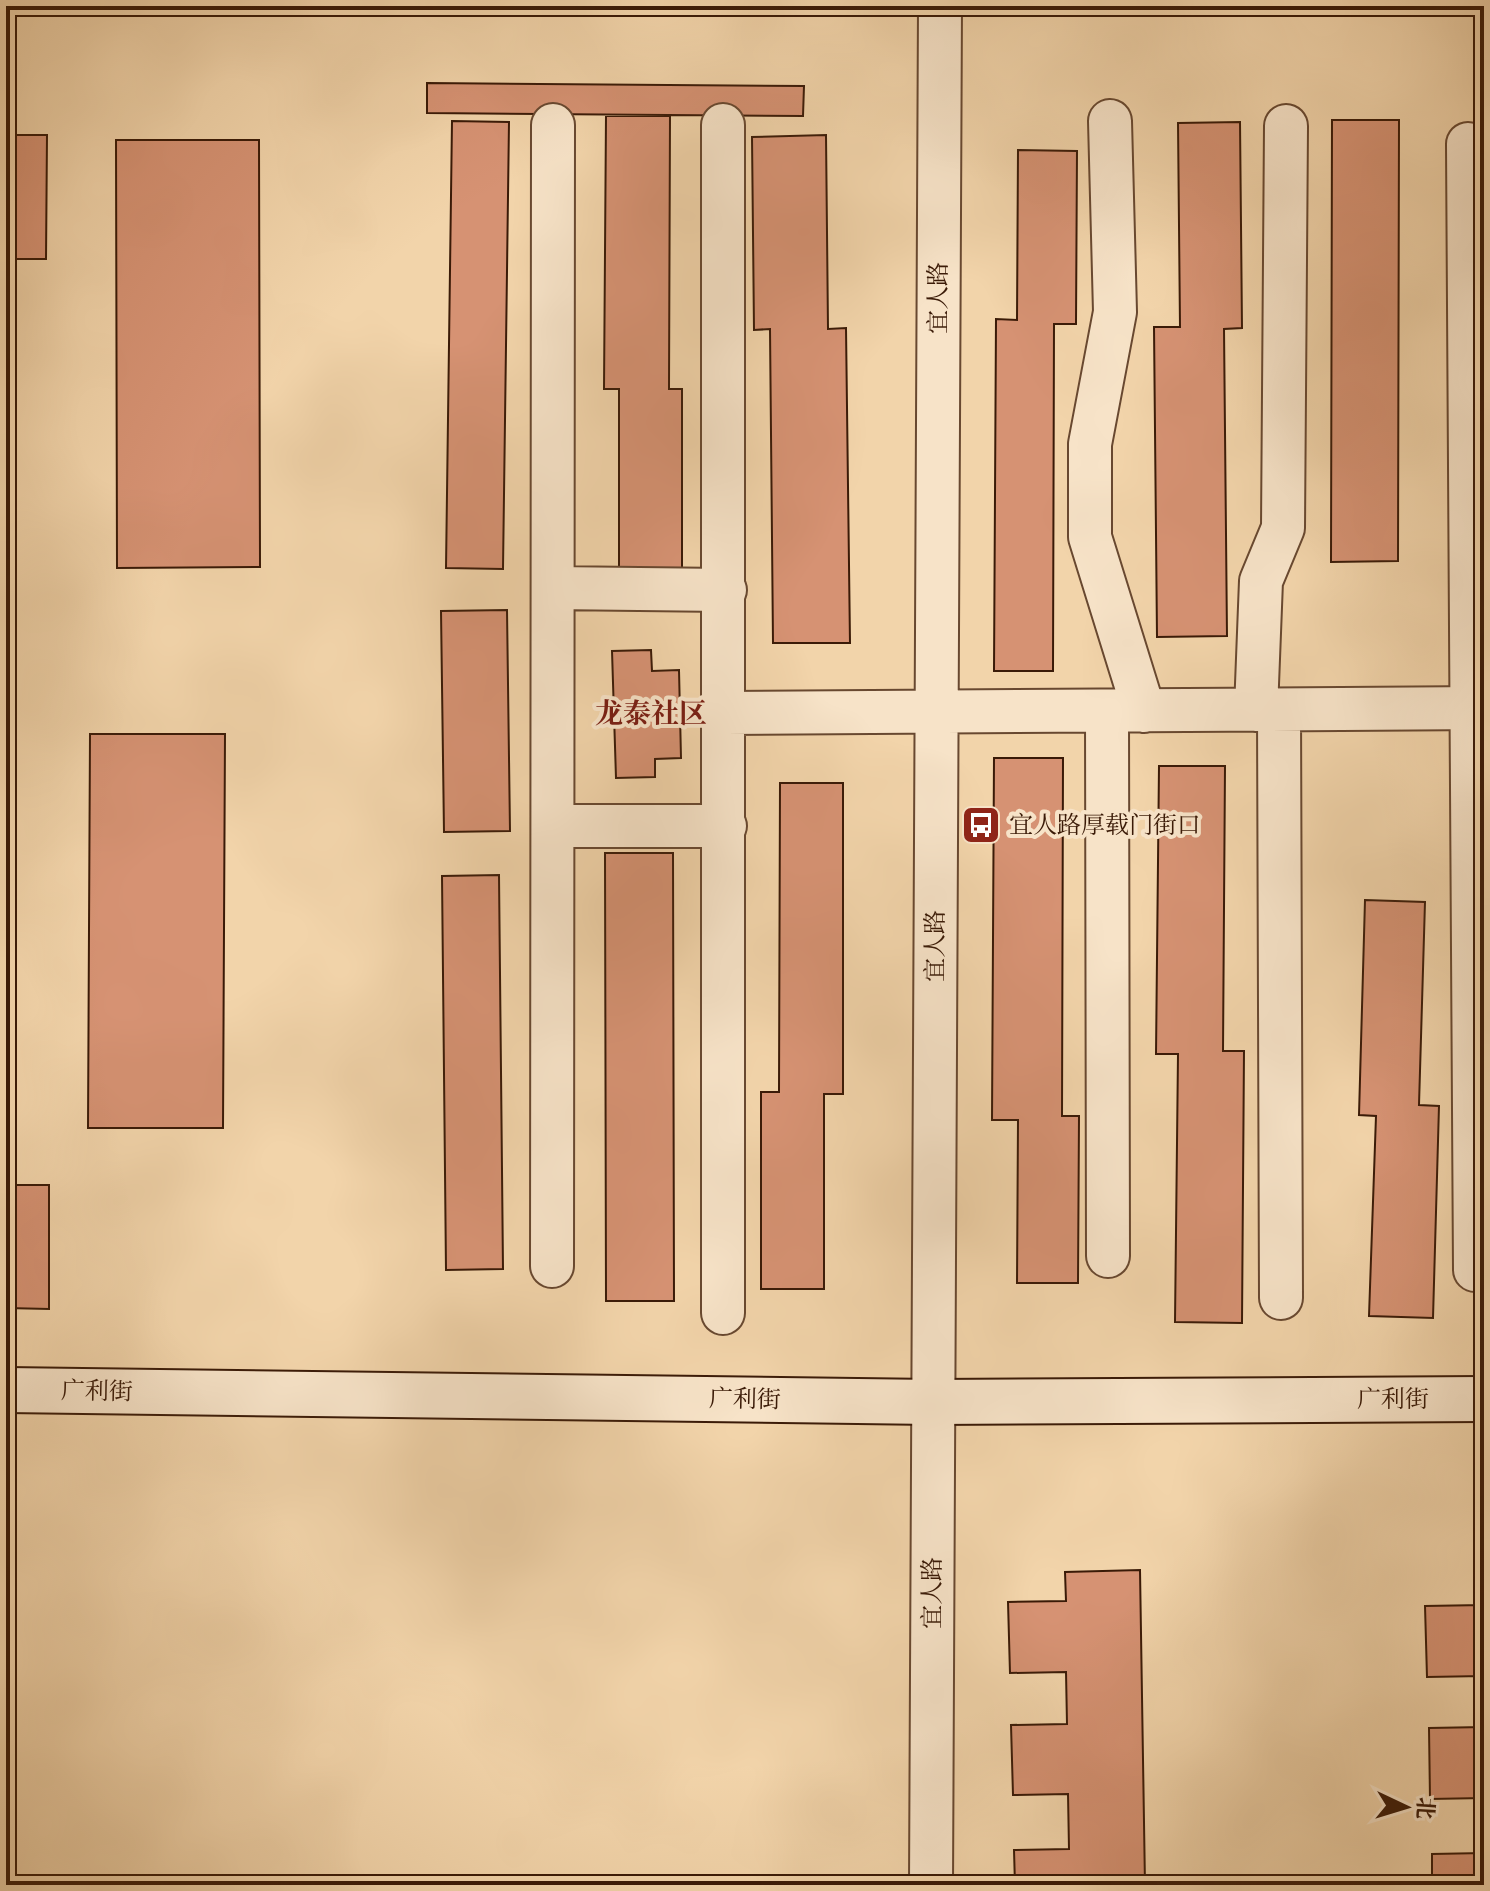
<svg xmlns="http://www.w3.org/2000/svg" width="1490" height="1891" font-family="'IM FELL French Canon','Noto Serif SC',serif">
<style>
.building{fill:#d69273;stroke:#3a1a07;stroke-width:2}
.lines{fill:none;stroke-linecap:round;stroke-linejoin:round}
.street-casing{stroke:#684830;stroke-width:46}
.secondary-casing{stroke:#3a1a07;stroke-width:48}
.street{stroke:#f7e3c8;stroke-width:42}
.secondary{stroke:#f7e3c8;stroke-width:44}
.labels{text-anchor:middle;stroke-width:8;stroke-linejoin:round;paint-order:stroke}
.street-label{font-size:24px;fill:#3a1a07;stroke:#f7e3c8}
.poi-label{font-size:24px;fill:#3a1a07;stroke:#f7e3c8;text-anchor:start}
.quarter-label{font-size:28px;font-weight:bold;fill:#7a1f14;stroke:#f7e3c8}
</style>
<rect width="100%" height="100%" fill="#f2d4aa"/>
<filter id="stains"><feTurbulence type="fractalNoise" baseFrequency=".0025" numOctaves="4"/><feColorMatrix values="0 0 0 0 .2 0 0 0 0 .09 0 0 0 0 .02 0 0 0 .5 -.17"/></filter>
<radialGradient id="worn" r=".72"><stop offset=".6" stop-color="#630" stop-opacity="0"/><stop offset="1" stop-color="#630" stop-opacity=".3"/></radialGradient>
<!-- building -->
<path class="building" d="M427 83 804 86 803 116 427 113Z
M606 116H670L669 389H682V572L619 571V389H604Z
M1332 120H1399L1398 561 1331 562Z
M452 121 509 122 503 569 446 568Z
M1240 122 1242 328 1224 329 1227 636 1157 637 1154 327H1180L1178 123Z
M6 135H47L46 259H6Z
M826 135 828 329 846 328 850 643H773L770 329 754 330 752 137Z
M116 140H259L260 567 117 568Z
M1018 150 1077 151 1076 324H1054L1053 671H994L996 319 1017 320Z
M507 610 510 831 444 832 441 611Z
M651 650 652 671 679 670 681 758 655 759V777L616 778 612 651Z
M90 734H225L223 1128H88Z
M994 758H1063L1062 1116H1079L1078 1283H1017L1018 1120H992Z
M1159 766H1225L1223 1051H1244L1242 1323 1175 1322 1178 1054H1156Z
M780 783H843V1094H824V1289H761V1092H779Z
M605 853H673L674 1301H606Z
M499 875 503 1269 446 1270 442 876Z
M1365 900 1425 902 1419 1105 1439 1106 1433 1318 1369 1316 1376 1116 1359 1115Z
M6 1185H49V1309L6 1308Z
M1140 1570 1145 1885H1015L1014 1850 1069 1849 1068 1794 1013 1795 1011 1725 1067 1724 1066 1672 1010 1673 1008 1602 1066 1601 1065 1572Z
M1482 1576H1484V1798L1430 1799 1429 1728 1484 1727 1483 1676 1427 1677 1425 1606 1483 1605Z
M1484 1853V1885H1432V1854Z"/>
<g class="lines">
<!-- street casing -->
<g class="street-casing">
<path id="street" d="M1110 121 1115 312 1090 444V537L1144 711
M1468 144 1475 1270
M553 588 725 590
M1256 710 1261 581 1283 528 1286 126
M1279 710 1281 1298
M1107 711 1108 1256
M725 713 1484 708
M553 826H725
M552 1266 553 125
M723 1313V125
M931 1885 940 6"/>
</g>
<!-- secondary casing -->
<g class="secondary-casing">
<path id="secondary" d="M6 1390 933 1402 1484 1399"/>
</g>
<!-- street -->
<use href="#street" class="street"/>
<!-- secondary -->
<use href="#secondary" class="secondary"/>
</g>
<!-- icons -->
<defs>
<g id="bus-square" transform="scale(2)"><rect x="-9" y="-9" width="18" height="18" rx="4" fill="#8f2418" stroke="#f7e3c8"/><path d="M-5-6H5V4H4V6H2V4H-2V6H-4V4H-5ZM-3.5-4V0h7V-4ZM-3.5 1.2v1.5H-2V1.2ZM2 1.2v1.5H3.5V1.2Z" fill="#fff"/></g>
</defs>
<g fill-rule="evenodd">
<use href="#bus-square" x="981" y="825"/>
</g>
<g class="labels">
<!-- street labels -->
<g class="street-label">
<text transform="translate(938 298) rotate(-90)" y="8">宜人路</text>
<text transform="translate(935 946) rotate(-90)" y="8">宜人路</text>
<text transform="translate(97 1391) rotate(1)" y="8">广利街</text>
<text transform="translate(745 1399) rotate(1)" y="8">广利街</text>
<text x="1393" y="1407">广利街</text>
<text transform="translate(932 1593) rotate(-90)" y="8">宜人路</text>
</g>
<!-- poi labels -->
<g class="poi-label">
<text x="1009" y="833">宜人路厚载门街口</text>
</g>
<!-- quarter labels -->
<g class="quarter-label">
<text x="651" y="723">龙泰社区</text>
</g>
</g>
<!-- margin -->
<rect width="1490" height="1891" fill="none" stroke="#f2d4aa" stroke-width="32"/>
<rect x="8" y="8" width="1474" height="1875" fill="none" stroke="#3a1a07" stroke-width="4"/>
<rect x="16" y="16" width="1458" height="1859" fill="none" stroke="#3a1a07" stroke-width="2"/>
<!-- north arrow -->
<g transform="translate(1406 1807) rotate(94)" stroke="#f7e3c8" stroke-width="6" paint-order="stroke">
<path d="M0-6L14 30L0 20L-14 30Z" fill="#3a1a07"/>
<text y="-12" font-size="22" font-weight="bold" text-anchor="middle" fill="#3a1a07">北</text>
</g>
<rect width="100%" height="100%" filter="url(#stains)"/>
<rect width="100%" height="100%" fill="url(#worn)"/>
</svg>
